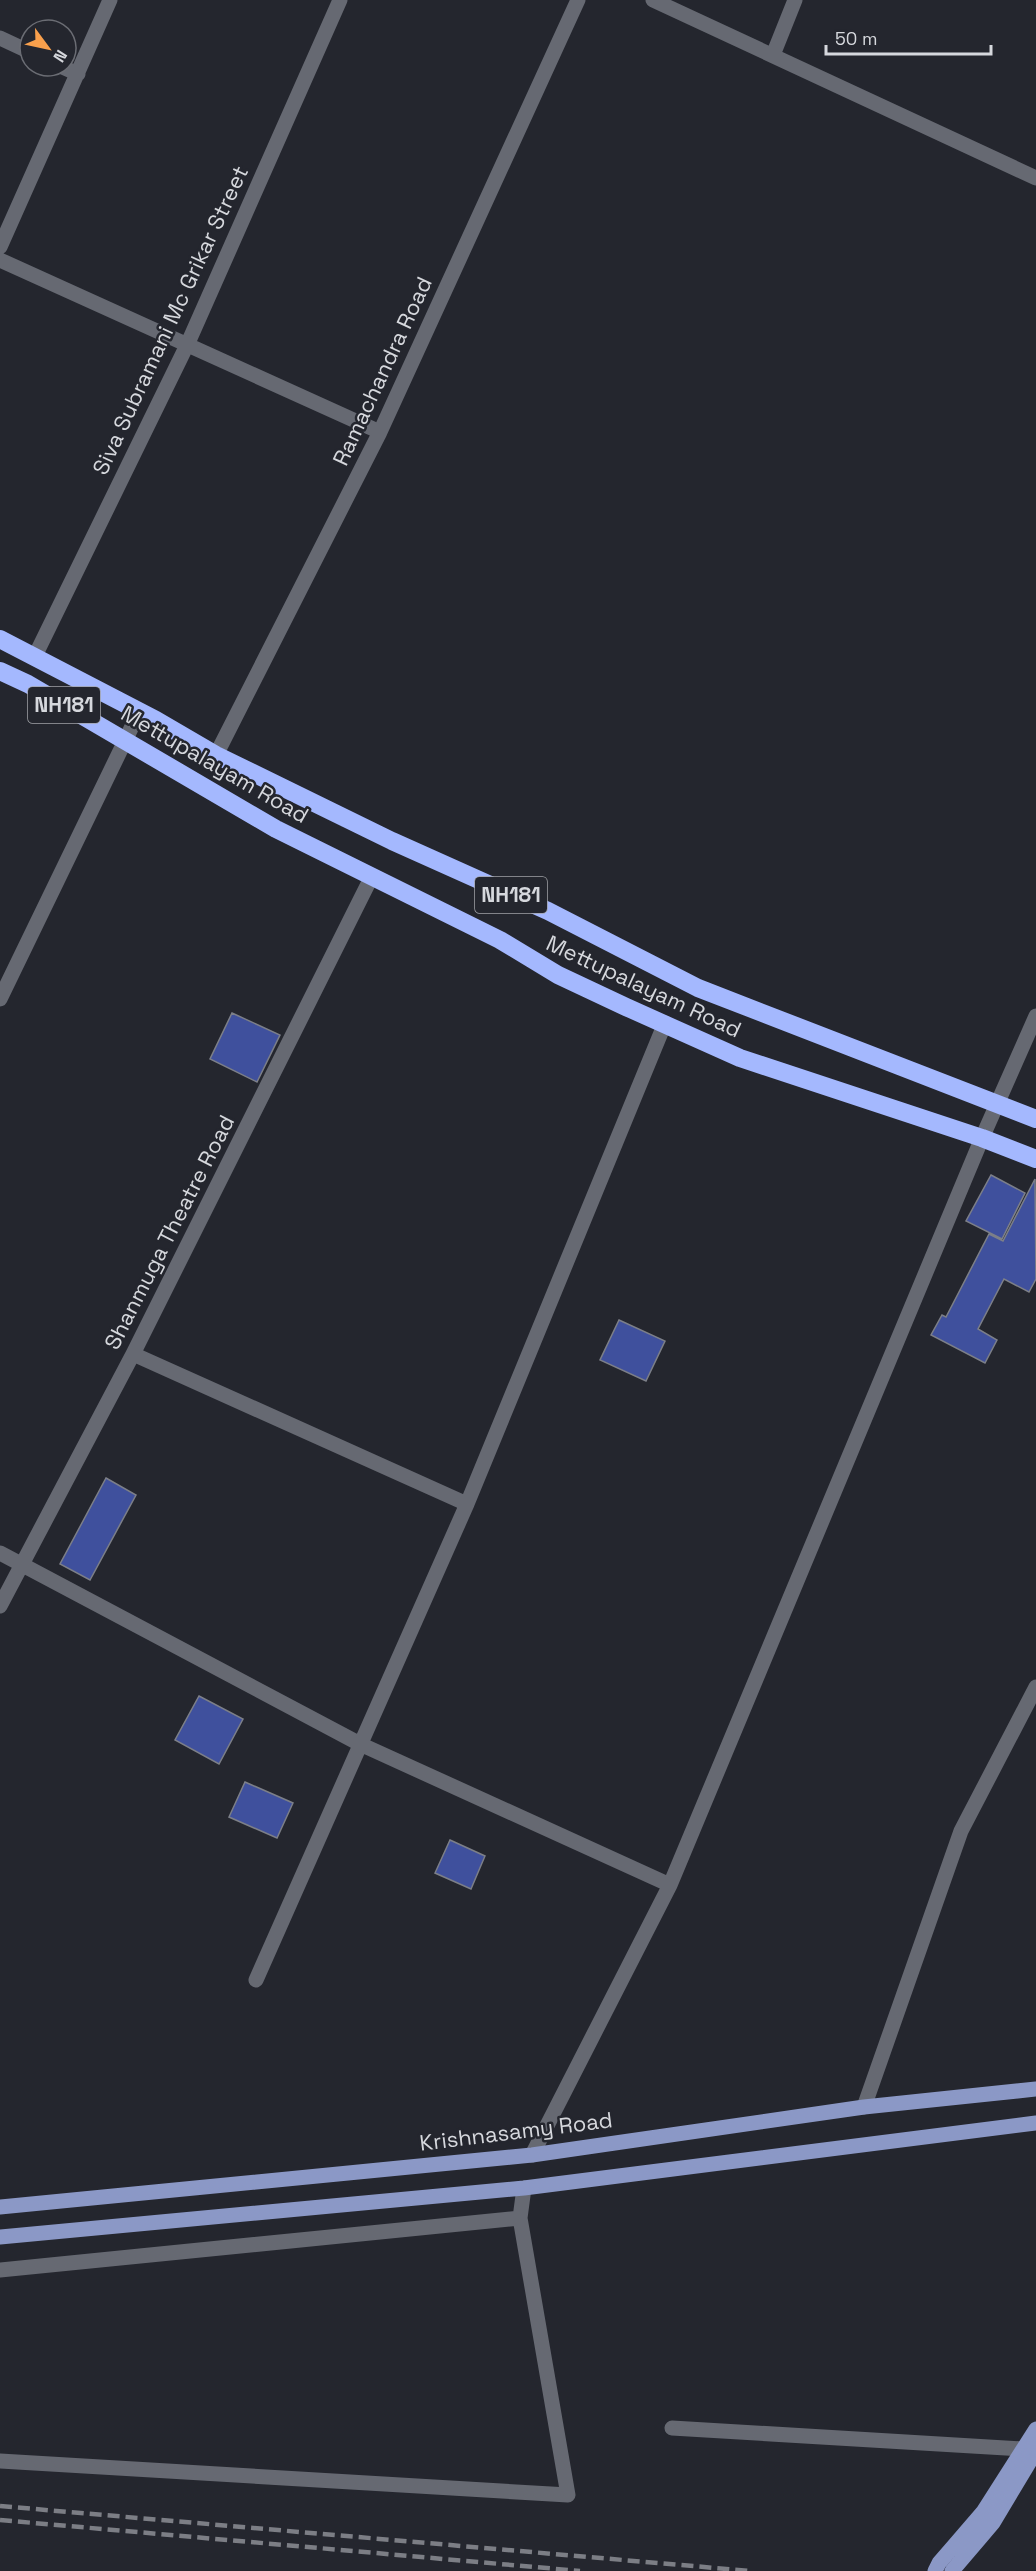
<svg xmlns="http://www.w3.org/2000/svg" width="1036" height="2571" font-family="'Space Grotesk',sans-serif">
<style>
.building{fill:#3f509d;stroke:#7c7f88;stroke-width:1.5}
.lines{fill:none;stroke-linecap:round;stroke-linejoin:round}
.minor{stroke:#666972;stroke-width:15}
.major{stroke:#8b98c6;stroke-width:15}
.highway{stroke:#a4b8fe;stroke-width:18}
.rail{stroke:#7c7e85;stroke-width:4.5;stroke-dasharray:12 6;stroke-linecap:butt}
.labels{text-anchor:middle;stroke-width:5;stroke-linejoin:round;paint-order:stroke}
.shield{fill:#24262e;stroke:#a1a3a8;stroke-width:1.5}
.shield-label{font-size:21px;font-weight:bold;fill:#d6d8dd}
.street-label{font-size:22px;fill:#d6d8dd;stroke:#24262e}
</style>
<rect width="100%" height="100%" fill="#24262e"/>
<!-- building -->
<path class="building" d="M232 1013 280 1035 257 1082 210 1059Z
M991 1175 1025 1193 1002 1239 966 1221Z
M1035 1179 1036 1279 1029 1292 1004 1279 978 1329 997 1340 985 1363 931 1335 942 1315 946 1317 989 1234 1003 1241Z
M619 1320 665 1341 646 1381 600 1360Z
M106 1478 136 1495 90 1580 60 1564Z
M199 1696 243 1719 219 1764 175 1740Z
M245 1782 293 1803 277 1838 229 1817Z
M450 1840 485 1856 471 1889 435 1873Z"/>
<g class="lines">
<!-- minor -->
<path class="minor" d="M653 0 1036 178
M0 38 30 52
M773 55 795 0
M60 66 78 74
M0 247 110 0
M0 260 380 432
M35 656 188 343 340 0
M216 755 380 432 578 0
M0 999 139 712
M133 1354 467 1504
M0 1553 360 1744 670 1885
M0 1606 133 1354 372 876
M256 1980 467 1504 665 1023
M864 2107 961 1831 1036 1687
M532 2155 670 1885 982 1138 1036 1016
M0 2270 520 2218
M672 2428 1023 2449
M0 2461 568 2495 520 2218 524 2188"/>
<!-- major -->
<path class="major" d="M0 2207 532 2155 864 2107 1036 2089
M0 2237 524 2188 1036 2123
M935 2571 939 2563 983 2512 1036 2429
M952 2571 993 2523 1036 2451"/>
<!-- highway -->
<path class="highway" d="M0 639 156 720 216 755 392 841 548 911 698 988 1036 1119
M0 671 28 684 276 829 500 940 558 975 626 1007 740 1058 982 1138 1036 1159"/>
<!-- rail -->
<path class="rail" d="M0 2506 750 2571
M0 2520 580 2571"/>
</g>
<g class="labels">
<!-- shield labels -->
<g class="shield">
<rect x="28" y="687" width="72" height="36" rx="4.5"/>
<rect x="475" y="877" width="72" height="36" rx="4.5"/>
</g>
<g class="shield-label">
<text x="64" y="712">NH181</text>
<text x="511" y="902">NH181</text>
</g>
<!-- street labels -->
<g class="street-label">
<text transform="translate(170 320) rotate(-65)" y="8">Siva Subramani Mc Grikar Street</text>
<text transform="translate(382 371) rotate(-65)" y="8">Ramachandra Road</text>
<text transform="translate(215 764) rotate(30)" y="8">Mettupalayam Road</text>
<text transform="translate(644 986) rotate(25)" y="8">Mettupalayam Road</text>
<text transform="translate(169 1232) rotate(-63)" y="8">Shanmuga Theatre Road</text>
<text transform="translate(516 2131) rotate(-7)" y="8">Krishnasamy Road</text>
</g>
</g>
<!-- north arrow -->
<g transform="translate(48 48) rotate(123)"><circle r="28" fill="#24262e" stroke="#6b6d74" stroke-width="1.5"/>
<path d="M0-4.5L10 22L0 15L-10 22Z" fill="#f9a04c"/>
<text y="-9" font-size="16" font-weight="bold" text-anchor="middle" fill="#d6d8dd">N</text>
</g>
<!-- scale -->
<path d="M826 45v9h165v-9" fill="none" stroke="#d6d8dd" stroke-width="3"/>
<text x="835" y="45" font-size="18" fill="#d6d8dd" stroke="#24262e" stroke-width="4.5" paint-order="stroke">50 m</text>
</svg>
